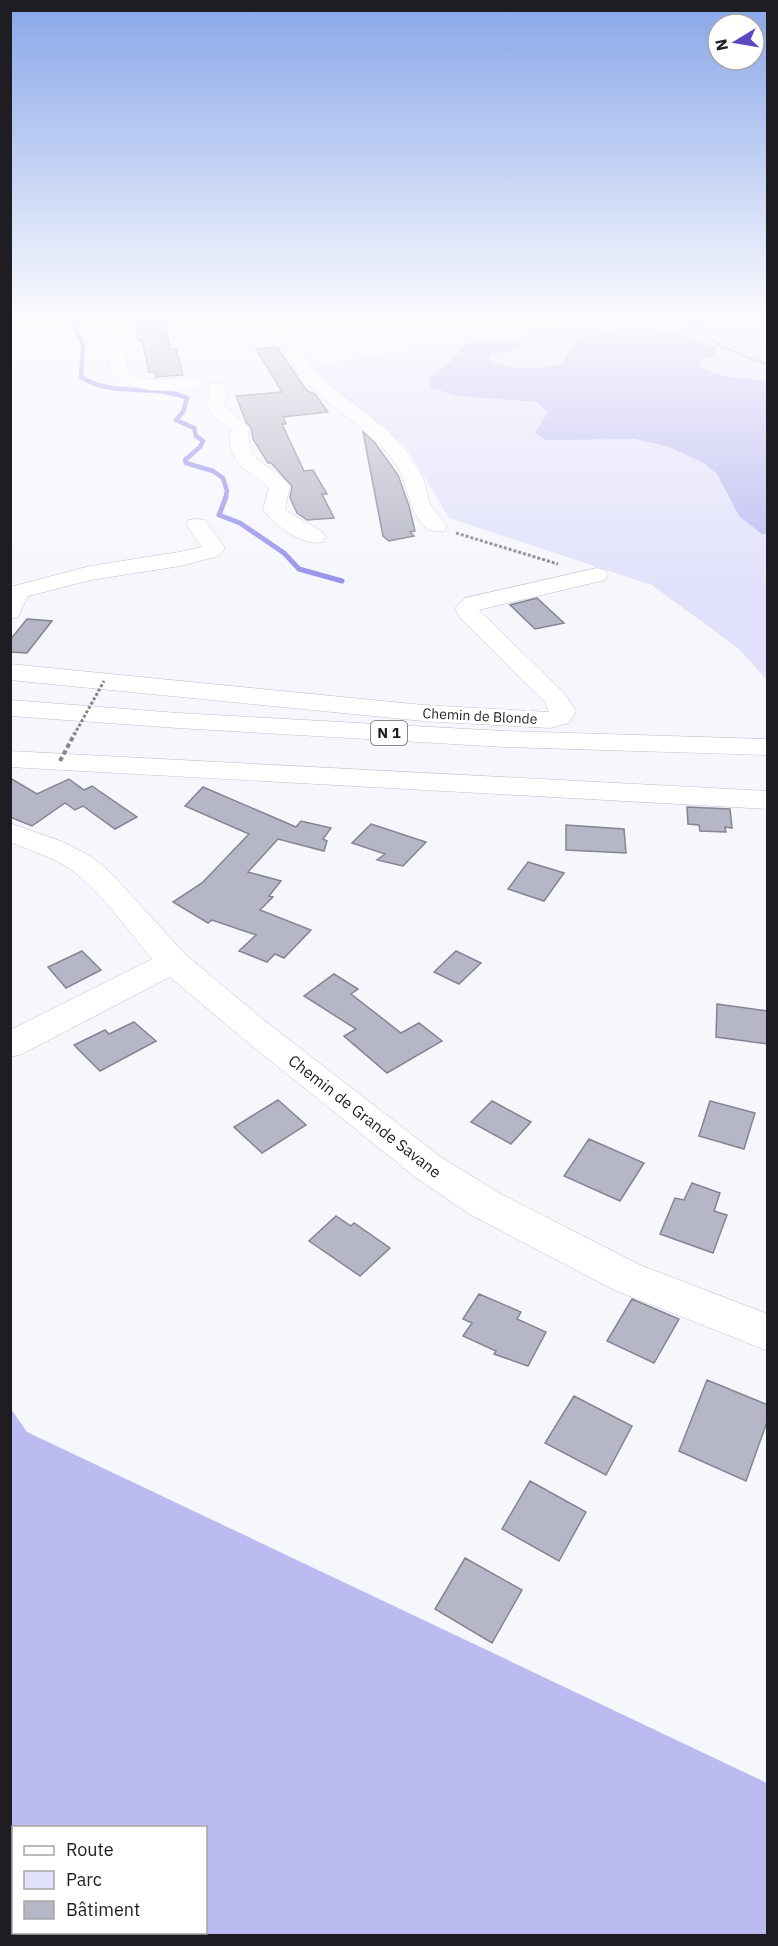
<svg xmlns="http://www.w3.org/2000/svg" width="778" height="1946" font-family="'IBM Plex Sans',sans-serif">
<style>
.green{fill:#e1e1fb}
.forest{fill:#bbbaf1;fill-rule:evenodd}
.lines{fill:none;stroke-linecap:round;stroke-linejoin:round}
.stream-far1{stroke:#9691ea;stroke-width:4.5}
.stream{stroke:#9691ea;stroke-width:5}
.building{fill:#b5b6c6;stroke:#848493;stroke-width:1.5}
.minor-casing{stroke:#bdbdcd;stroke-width:1}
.highway-casing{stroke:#bdbdcd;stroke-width:1}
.path-far1{stroke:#85858b;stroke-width:2;stroke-dasharray:2 1.5;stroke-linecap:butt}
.path{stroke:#85858b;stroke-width:3;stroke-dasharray:3 2;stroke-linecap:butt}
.minor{fill:#fff;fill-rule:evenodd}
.highway{fill:#fff;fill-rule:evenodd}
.path-bridge-far1{stroke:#85858b;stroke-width:3;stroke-dasharray:3 2;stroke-linecap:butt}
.path-bridge{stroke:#85858b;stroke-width:4;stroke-dasharray:4.5 3;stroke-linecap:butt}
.labels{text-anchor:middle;stroke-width:6;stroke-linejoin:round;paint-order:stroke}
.far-street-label{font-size:14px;fill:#1d1d23;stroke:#fff}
.shield{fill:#fff;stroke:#616165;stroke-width:1.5}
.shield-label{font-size:15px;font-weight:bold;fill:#1d1d23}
.street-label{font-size:16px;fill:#1d1d23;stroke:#fff}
</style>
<rect width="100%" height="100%" fill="#f6f6fd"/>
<!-- green -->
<path class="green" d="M640 315H767V680L739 649 652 585 449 518 407 448 325 382 315 365Z"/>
<!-- forest -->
<path class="forest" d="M638 326C664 330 692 334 715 348V355L702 360 699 367 724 376 767 381V534H762L739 516 717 474 704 463 669 447 635 439 546 440 535 433 548 412 537 402 459 396 431 388 428 379 453 359 464 345 483 340H501L524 343 517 350 489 355V360C501 370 547 371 561 363 571 358 567 344 579 339 597 331 618 329 638 326Z
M11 1409 27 1432 767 1783V1935H11ZM14 1828H206V1932H14Z"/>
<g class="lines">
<!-- stream-far1 -->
<path class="stream-far1" d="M72 315 75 319 74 326 83 345 81 377C114 398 152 383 187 398L183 412 176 420 194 428 196 436 203 441 200 447 185 460 186 463 213 471 223 478 227 491 225 499"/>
<!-- stream -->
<path class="stream" d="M226 497 219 515 240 523 284 553 299 569 342 581"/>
</g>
<!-- building -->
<path class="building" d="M134 315H164L170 349H176L183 375 156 377 155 372H149L142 340 138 341Z
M277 347 307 391 315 394 328 412 283 417 286 424H282L304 471 313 470 327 494H322L334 518 307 520 297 513 290 498 292 486 271 463H268L253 439 251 427 246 422 236 396 282 392 256 349Z
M363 432 375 443 398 475 409 506 415 531 410 532 414 536 389 541 383 536Z
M537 598 564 623 535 629 510 605Z
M27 619 52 621 27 653 10 652V640Z
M10 778 37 794 69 779 84 790 92 786 137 817 115 829 83 806 75 810 65 803 32 826 10 817Z
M203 787 296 827 301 821 331 828 323 839 327 841 324 851 278 839 248 872 281 881 269 896 273 897 260 910 311 930 284 958 275 954 267 962 239 951 256 935 212 920 208 923 173 902 202 883 249 834 185 806Z
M687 807 730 809 732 828 725 827 726 832 700 831 699 825 688 824Z
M371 824 426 842 403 866 377 860 385 854 352 843Z
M566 825 624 829 626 853 566 850Z
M528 862 564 873 544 901 508 889Z
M82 951 101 970 66 988 48 967Z
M456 951 481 963 459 984 434 972Z
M334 974 358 989 351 994 401 1033 419 1023 442 1041 387 1073 344 1036 356 1029 304 996Z
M717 1004 768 1011V1044L716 1037Z
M134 1022 156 1041 100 1071 74 1045 105 1030 109 1034Z
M278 1100 306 1125 262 1153 234 1127Z
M492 1101 531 1122 511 1144 471 1122Z
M710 1101 755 1113 744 1149 699 1136Z
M589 1139 644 1163 620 1201 564 1176Z
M692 1183 720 1193 714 1211 727 1215 713 1253 660 1234 675 1198 684 1200Z
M336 1216 351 1226 354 1223 390 1248 360 1276 309 1241Z
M479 1294 521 1312 517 1319 546 1332 528 1366 494 1354 496 1351 463 1336 472 1323 463 1319Z
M632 1299 679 1319 654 1363 607 1341Z
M707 1380 768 1405V1419L746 1481 679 1451Z
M574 1396 632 1426 606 1475 545 1443Z
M530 1481 586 1512 559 1561 502 1529Z
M465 1558 522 1590 492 1643 435 1609Z"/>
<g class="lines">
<!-- minor casing -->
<g class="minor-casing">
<path id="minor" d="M92 315H110L120 325 128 372C150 386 176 374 199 380L202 384 199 388C178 393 125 393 111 374L104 327Z
M259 315H277L288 326 311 368 324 381 387 430 405 449 423 477 430 504 447 526 444 531C416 537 410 498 403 479 401 471 395 462 389 455 368 429 337 412 313 389 294 373 289 351 275 332 271 326 264 321 259 315Z
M406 315H438L452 318 475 315H524L516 320 452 328 408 318Z
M217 383 223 384 228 394 224 403 227 408 249 427C245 468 272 460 290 487L285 508 290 513 323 532 326 537 323 542C303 547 274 525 263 509L269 488C247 469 226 464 230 429L212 415 206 403 210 394 208 388 211 384Z
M197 519 205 520 225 548 219 556 180 566 91 580 28 596 18 617 10 619V587L90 566 179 552 202 547 186 525 189 520Z
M597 568 605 570 608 575 605 580 479 610 564 693 576 711 569 723 550 728 423 721 10 680V664L423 705 549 712 545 702 460 618 455 608 465 598Z
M10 751 768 791V809L10 767Z
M10 823 63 842 92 857 111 873 185 954 265 1021 441 1157 499 1193 640 1265 768 1314V1351L612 1289 471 1215 415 1177 241 1037 170 977 22 1054 10 1057V1030L152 959C129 932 99 889 70 869 52 857 30 850 10 842Z"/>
</g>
<!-- highway casing -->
<g class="highway-casing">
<path id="highway" d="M10 700 178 713 504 731 768 739V755L504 747 178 728 10 716Z"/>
</g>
<!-- path-far1 -->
<path class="path-far1" d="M688 315C703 343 740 354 768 365"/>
<!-- path -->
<path class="path" d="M456 533 558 564"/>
<!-- minor -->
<use href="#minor" class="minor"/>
<!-- highway -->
<use href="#highway" class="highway"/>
<!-- path-bridge-far1 -->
<path class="path-bridge-far1" d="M74 735 104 681"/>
<!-- path-bridge -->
<path class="path-bridge" d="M60 761 75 733"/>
</g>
<!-- sky -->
<linearGradient id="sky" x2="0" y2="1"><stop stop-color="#87a6e9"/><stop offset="0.54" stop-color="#fbfbfe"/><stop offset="1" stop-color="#fbfbfe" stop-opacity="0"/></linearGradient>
<rect width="778" height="588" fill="url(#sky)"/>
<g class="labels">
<!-- far-street labels -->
<g class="far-street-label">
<text transform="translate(480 716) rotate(3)" y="5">Chemin de Blonde</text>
</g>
<!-- shield labels -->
<rect class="shield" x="371" y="721" width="36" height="24" rx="4.5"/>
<g class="shield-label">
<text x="389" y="738">N 1</text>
</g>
<!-- street labels -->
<g class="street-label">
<text transform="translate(365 1116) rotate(38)" y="6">Chemin de Grande Savane</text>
</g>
</g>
<!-- border -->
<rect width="778" height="1946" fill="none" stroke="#1d1d23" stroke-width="24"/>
<!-- legend -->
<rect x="12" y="1826" width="195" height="108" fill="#ffffff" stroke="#a5a5a7" stroke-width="1.5"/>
<rect x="24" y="1846" width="30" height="9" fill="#ffffff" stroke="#a5a5a7" stroke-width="1.5"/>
<text x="66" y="1856" font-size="18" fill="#1d1d23">Route</text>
<rect x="24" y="1871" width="30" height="18" fill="#e1e1fb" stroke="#a5a5a7" stroke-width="1.5"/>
<text x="66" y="1886" font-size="18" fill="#1d1d23">Parc</text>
<rect x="24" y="1901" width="30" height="18" fill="#b5b6c6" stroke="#a5a5a7" stroke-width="1.5"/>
<text x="66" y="1916" font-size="18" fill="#1d1d23">Bâtiment</text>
<!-- north arrow -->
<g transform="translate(736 42) rotate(259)"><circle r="28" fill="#ffffff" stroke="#a5a5a7" stroke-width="1.5"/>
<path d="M0-4.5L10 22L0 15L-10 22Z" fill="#5c48c0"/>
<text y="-9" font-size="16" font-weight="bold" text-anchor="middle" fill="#1d1d23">N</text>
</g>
</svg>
